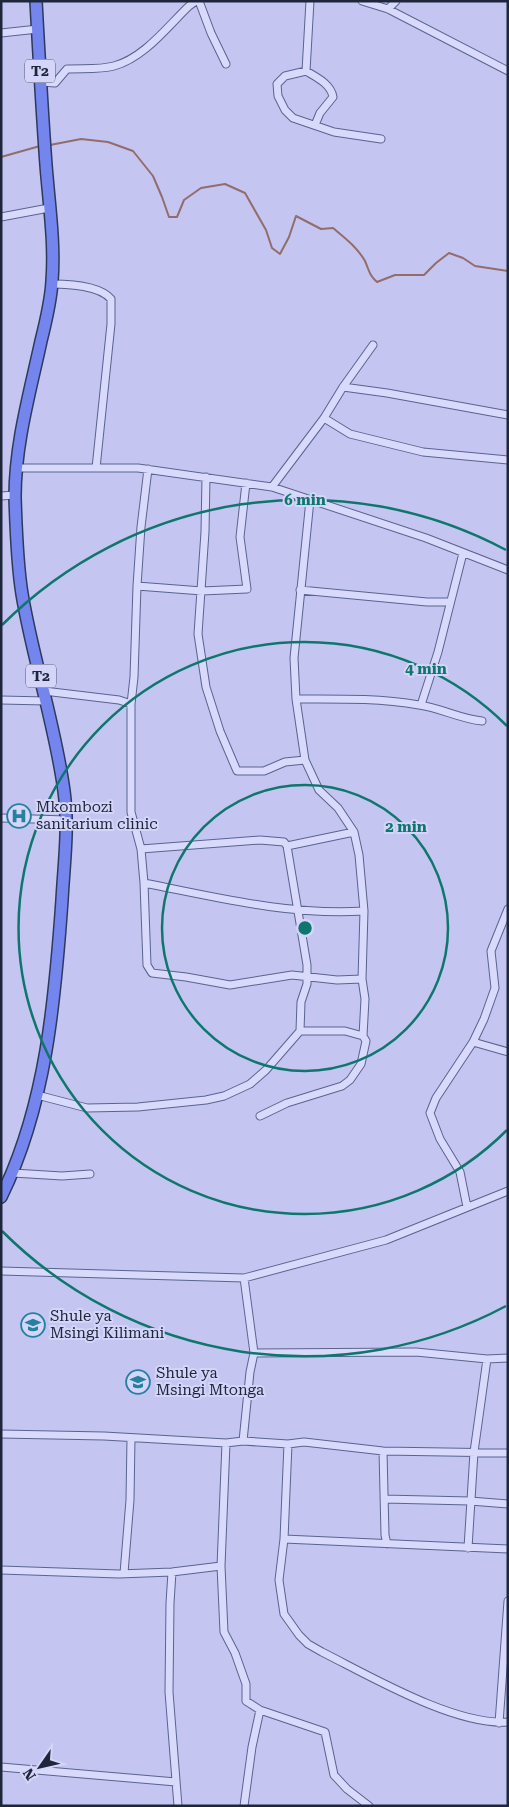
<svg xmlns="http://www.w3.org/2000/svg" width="509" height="1807" font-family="'Roboto Serif',serif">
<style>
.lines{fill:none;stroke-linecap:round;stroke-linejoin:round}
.stream{stroke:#936c6c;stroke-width:2}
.minor-casing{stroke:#59648d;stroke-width:9}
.trunk-casing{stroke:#2d3a5b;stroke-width:14}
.minor{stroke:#d8d9fb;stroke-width:7}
.trunk{stroke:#7585ee;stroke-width:11}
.ring{fill:none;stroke:#0f766e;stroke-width:2.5}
.labels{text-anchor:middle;stroke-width:4;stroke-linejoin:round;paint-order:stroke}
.shield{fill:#d4d5f8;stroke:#555a74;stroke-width:1}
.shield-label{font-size:14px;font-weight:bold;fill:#1e263c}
.poi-label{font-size:15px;fill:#1e263c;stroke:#d4d5f8;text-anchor:start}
.centre{fill:#0f766e;stroke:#d4d5f8;stroke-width:2.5}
.ring-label{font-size:15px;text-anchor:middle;font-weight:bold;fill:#0f766e;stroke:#d4d5f8;stroke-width:4;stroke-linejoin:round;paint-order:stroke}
</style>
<rect width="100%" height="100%" fill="#c4c6f1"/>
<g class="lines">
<!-- stream -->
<path class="stream" d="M50 145 81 139 108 142 133 151 153 176 162 197 169 217H177L184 200 201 188 225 184 245 193 266 230 272 248 280 254 289 237 296 216 321 229 333 228C345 238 357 247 365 261 369 270 369 275 377 282L395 275H424L436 263 449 253 463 258 475 266 508 271
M1 157 40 146"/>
<!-- minor casing -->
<g class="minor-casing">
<path id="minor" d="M199 1 211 33 226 64
M362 1 388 9 508 71
M388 9 396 1
M1 33 38 29
M306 71 310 1
M41 82 55 83 67 69C82 68 99 70 114 66 144 58 167 27 189 6L196 1
M315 125 320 113 333 97C331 84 316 77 306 71L285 76 277 84 278 96 285 110 293 118 334 132 381 139
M1 217 49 208
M52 284C69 284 100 286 111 299V324L96 468
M343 387 387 393 508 415
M324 418 350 434 423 452 508 460
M17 468H138L272 487 426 538 508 570
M148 469 141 527 137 586 134 677 131 704V812L141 849 144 883 147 965 152 973 186 977 230 985 292 975 337 980 362 979
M206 477 205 532 198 634 206 687 220 731 237 771H264L285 762 305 760
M272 487 324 418 343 387 373 345
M1 496 15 495
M137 586 202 591 247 589 240 537 246 483
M300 590 427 602H450
M44 691 119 700 131 704
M296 699C338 699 378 698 419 705 441 708 460 719 482 721
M1 700 46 701
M421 705 438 652 463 553
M1 818 66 820
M287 846 354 832
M144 883C216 897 291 916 364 911
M300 1031H345L363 1036
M473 1042 508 1052
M37 1095 87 1108 138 1107 206 1100 224 1096 250 1084 266 1070 300 1031 301 1002 307 984V965L287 846 284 842 260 840 141 849
M260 1116 287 1103 342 1086 350 1080 361 1064 366 1041 363 1036 365 999 362 979 364 911 359 855 354 832 338 808 319 790 305 760 296 699 294 658 310 500
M13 1173 62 1176 90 1174
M467 1207 460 1172 440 1139 430 1113 436 1098 473 1042 484 1019 495 988 491 951 508 909
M1 1271 244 1278 386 1240 508 1191
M254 1353 416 1352 487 1359 508 1358
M1 1434 104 1436 226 1443 243 1441 288 1444 304 1442 383 1451 508 1453
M243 1441 250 1372 254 1353 244 1278
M226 1443 221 1566 224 1632 235 1653 246 1684V1701L260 1710 325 1732 334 1775 347 1789 369 1806
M288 1444 284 1539 279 1580 284 1614 299 1635 308 1644 322 1652C370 1676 455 1726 508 1722
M383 1451 385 1535 387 1544
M384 1499 470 1501 508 1504
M284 1539 508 1549
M468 1548 474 1452 487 1359
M1 1570 119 1574 172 1572 221 1566
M172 1572 170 1603 169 1692 178 1806
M124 1573 130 1500 131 1438
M499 1723 508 1601
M1 1767 176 1782
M244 1806 252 1747 260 1710"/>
</g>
<!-- trunk casing -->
<g class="trunk-casing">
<path id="trunk" d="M1 1197C46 1106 55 1000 62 900 64 863 69 828 64 791 55 724 33 660 22 594 17 563 16 529 15 497 15 444 30 392 41 341 46 321 51 301 52 281 55 243 49 204 46 165 42 111 39 56 36 1"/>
</g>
<!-- minor -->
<use href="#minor" class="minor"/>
<!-- trunk -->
<use href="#trunk" class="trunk"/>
</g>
<!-- distance rings -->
<g class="ring">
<circle cx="305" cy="928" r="143"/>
<path d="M507 1130A286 286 0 1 1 507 726"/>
<path d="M506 1306A428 428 0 0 1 2 1231M2 625A428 428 0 0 1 506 550"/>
</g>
<!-- icons -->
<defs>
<g id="hospital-ring" transform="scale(1.25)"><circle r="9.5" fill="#d4d5f8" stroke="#2581a0" stroke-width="1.5"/><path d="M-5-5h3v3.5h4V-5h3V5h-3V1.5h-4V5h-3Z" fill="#2581a0"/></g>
<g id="school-ring" transform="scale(1.25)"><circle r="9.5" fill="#d4d5f8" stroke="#2581a0" stroke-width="1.5"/><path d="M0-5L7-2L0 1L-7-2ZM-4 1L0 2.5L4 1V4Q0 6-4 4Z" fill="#2581a0"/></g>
</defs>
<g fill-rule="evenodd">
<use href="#hospital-ring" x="19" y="816"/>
<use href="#school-ring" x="33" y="1325"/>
<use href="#school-ring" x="138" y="1382"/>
</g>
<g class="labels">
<!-- shield labels -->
<g class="shield">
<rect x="25" y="59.5" width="30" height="23" rx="4"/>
<rect x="26" y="664.5" width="30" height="23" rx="4"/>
</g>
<g class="shield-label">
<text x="40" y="76">T2</text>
<text x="41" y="681">T2</text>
</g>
<!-- poi labels -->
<g class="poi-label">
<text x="36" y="812">Mkombozi<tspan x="36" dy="17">sanitarium clinic</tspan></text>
<text x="50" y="1321">Shule ya<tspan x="50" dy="17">Msingi Kilimani</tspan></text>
<text x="156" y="1378">Shule ya<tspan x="156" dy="17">Msingi Mtonga</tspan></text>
</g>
</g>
<circle cx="305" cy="928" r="8" class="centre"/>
<g class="ring-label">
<text x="305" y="505">6 min</text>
<text x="426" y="674">4 min</text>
<text x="406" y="832">2 min</text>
</g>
<!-- border -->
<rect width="509" height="1807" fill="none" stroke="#1e263c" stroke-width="5"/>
<!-- north arrow -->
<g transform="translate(40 1767) rotate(236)" stroke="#d4d5f8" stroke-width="4" paint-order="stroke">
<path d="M0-4L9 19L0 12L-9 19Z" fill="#1e263c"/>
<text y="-8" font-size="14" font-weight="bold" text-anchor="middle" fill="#1e263c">N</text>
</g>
</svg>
